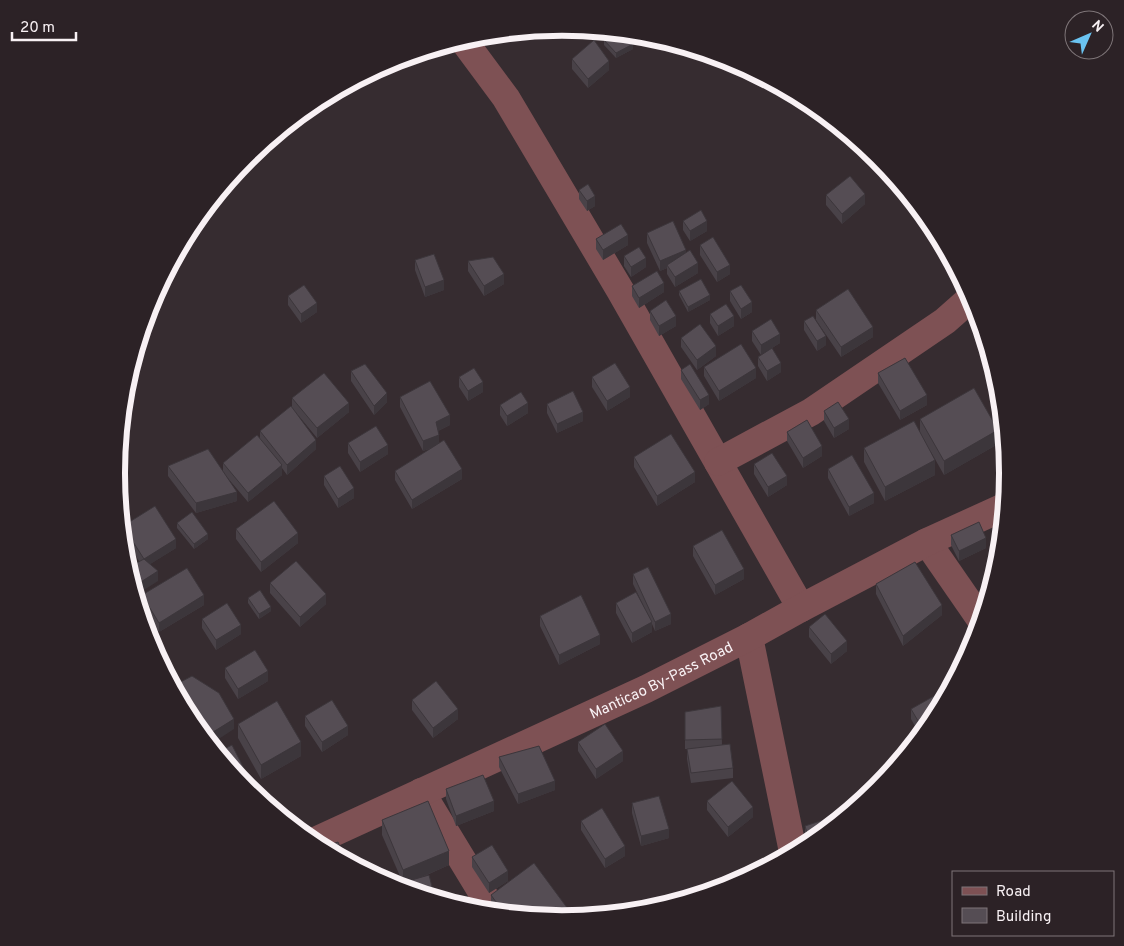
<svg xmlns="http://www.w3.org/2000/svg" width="1124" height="946" font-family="Overpass,sans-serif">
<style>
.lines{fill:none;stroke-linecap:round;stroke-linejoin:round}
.minor{stroke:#7e5154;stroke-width:28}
.wall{fill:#494248}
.shaded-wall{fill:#3c363b}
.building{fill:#554d54;stroke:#3c363b}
.labels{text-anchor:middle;stroke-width:5;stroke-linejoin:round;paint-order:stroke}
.street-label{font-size:15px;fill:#f8f1f4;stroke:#2c2226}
.rim{fill:none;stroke:#f8f1f4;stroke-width:6}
</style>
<rect width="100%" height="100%" fill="#362c30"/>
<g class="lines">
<!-- minor -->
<g class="minor">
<path d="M463 40 506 98 620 290 801 608"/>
<path d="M718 462 811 412 945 321 971 298"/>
<path d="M927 542 981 620"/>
<path d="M749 637 793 852"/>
<path d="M421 792 494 912"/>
<path id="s1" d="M313 842 646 689 749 637 801 608 927 542 1004 507"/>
</g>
</g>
<!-- wall -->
<path class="wall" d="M604 40 633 49 616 58 604 45Z
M572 59 609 70 588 88 572 69Z
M579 190 595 206 587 211 579 199Z
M826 195 865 204 842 224 826 205Z
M683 221 707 231 690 241 683 230Z
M647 233 686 253 698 273 675 287 667 274V268L660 271 647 243Z
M596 239 628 245 603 260 596 249Z
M700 245 730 274 717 282 700 255Z
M624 256 646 267 631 277 624 266Z
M415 260 444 290 425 297 415 270Z
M468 261 504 284 484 296 468 271Z
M632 286 664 292 639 308 632 296Z
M679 291 710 300 688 312 679 295Z
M730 291 752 312 741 319 730 301Z
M288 296 317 312 301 323 288 305Z
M970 299 974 303 979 321 970 309Z
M816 310 873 337 841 357 816 320Z
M650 311 676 326 659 336 650 320Z
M710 314 734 326 718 336 710 323Z
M804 321 826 345 817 351 804 330Z
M752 331 780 343 761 355 752 341Z
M681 338 716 356 697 370 681 347Z
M758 357 781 372 767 381 758 366Z
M704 367 756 378 719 401 704 376Z
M681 370 709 404 700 410 681 379Z
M351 371 387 402 374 415 351 381Z
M878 373 927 405 900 420 878 383Z
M459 377 483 392 468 401 459 387Z
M592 377 630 397 607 411 592 387Z
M400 397 450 425 438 431 439 443 462 479 412 509 395 480V471L432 448 423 451 400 407Z
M292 398 349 412 317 438 298 415 316 449 287 475 282 468V475L248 502 226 476 237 501 196 513 168 476V466L223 472V463L260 439V431L292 407Z
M547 404 583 421 557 433 547 413Z
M500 405 528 413 507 426 500 415Z
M824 411 849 429 834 438 824 421Z
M920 419 998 444 944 475 931 452 935 475 885 501 864 462V448L920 432Z
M787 432 822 456 803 468 787 441Z
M348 443 388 454 360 472 348 453Z
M634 457 695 482 657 506 634 467Z
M754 464 787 485 768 497 754 474Z
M828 469 874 503 849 516 828 478Z
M324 476 354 498 338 508 324 485Z
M1003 514 1001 536 997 527V517Z
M177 523 208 539 194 549 177 528Z
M123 526 176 548 150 564 158 581 139 561 123 536Z
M236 529 298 543 261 572 236 539Z
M951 535 986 548 959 561 951 545Z
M693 546 744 579 715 595 693 556Z
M633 574 671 624 655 631 652 624V632L632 643 616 613V603L645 609 633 584Z
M270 583 326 604 300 627 270 593Z
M876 584 942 615 903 646 876 594Z
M142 595 204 605 159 632 142 605Z
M248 598 271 611 259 619 248 603Z
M540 616 600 644 559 665 540 626Z
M202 619 241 634 216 650 202 628Z
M809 627 847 651 831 664 809 637Z
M225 668 268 681 238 699 225 678Z
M412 700 458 719 433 738 412 710Z
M721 706 722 745 733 768V778L691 783 687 759V749H685V712Z
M911 709 932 721 920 735 911 719Z
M305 716 348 735 322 752 305 726Z
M238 724 301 756 261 779 238 738Z
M578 742 623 761 596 779 578 751Z
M499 757 555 790 518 804 499 767Z
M446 789 494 811 456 826 446 799Z
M707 801 753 817 728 837 707 810Z
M632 803 669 838 641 846 632 813Z
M848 812 809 844H808L805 836V826Z
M382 820 449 865 418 879 403 883 382 835Z
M581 821 625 856 605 868 581 830Z
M472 857 508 881 489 893 472 867Z
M676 894 695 896 676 902Z
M491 895 568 918H562L496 912 491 904Z"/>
<!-- shaded-wall -->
<path class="shaded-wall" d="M633 44V49L616 58V53Z
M609 61V70L588 88V79Z
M865 194V204L842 224V214Z
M595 196V206L587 211V201Z
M707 221V231L690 241V231Z
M628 235V245L603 260V250Z
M686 250V260L667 265V268L660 271V261Z
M646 258V267L631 277V267Z
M698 263V273L675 287V277Z
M730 265V274L717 282V272Z
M504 274V284L484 296V286Z
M444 280V290L425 297V287Z
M664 283V292L639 308V298Z
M710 295V300L688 312V307Z
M752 302V312L741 319V309Z
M317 303V312L301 323V314Z
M676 316V326L659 336V326Z
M734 316V326L718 336V326Z
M873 327V337L841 357V347Z
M780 334V343L761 355V345Z
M826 336V345L817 351V341Z
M716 346V356L697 370V360Z
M781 363V372L767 381V371Z
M756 368V378L719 401V391Z
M483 382V392L468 401V391Z
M630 387V397L607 411V401Z
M387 393V402L374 415V406Z
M709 395V404L700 410V400Z
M927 395V405L900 420V411Z
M349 403V412L317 438V428Z
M528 403V413L507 426V416Z
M583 412V421L557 433V424Z
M450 415V425L436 432V422Z
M849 419V429L834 438V428Z
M998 430V444L944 475V461Z
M439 435V445L423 451V441Z
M316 440V449L287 475V465Z
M388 445V454L360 472V462Z
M822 446V456L803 468V458Z
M935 460V475L885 501V487Z
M282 465V475L248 502V493Z
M462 469V479L412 509V500Z
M695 472V482L657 506V496Z
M787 476V485L768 497V487Z
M354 488V498L338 508V499Z
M237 492V501L196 513V503Z
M874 493V503L849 516V507Z
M298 533V543L261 572V562Z
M208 534V539L194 549V544Z
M986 538V548L959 561V551Z
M176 539V548L144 568V559Z
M744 569V579L715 595V585Z
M158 571V581L136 595 133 587Z
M326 594V604L300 627V617Z
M204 595V605L159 632V623Z
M942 605V615L903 646V636Z
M271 607V611L259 619V614Z
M671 614V624L655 631V622Z
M652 622V632L632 643V633Z
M241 625V634L216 650V640Z
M600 635V644L559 665V655Z
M847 641V651L831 664V654Z
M268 671V681L238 699V689Z
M458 709V719L433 738V728Z
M234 719V729L211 744 205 737Z
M348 726V735L322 752V742Z
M301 742V756L261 779V765Z
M623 751V761L596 779V769Z
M555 781V790L518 804V794Z
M494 801V811L456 826V816Z
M753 807V817L728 837V827Z
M669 829V838L641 846V836Z
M625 846V856L605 868V859Z
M342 851V858L334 854Z
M449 851V865L403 885V870Z
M508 871V881L489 893V883Z
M568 909V918H556Z"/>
<!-- building -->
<path class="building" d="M612 32 624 34 633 44 616 53 604 40Z
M594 40 609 61 588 79 572 59Z
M850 176 865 194 842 214 826 195Z
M588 184 595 196 587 201 579 190Z
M701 210 707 221 690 231 683 221Z
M673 221 686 250 660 261 647 233Z
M621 224 628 235 603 250 596 239Z
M713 237 730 265 717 272 700 245Z
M639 247 646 258 631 267 624 256Z
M690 250 698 263 675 277 667 265Z
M434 254 444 280 425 287 415 260Z
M493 257 504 274 484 286 468 261Z
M657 271 664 283 639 298 632 286Z
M701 279 710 295 688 307 679 291Z
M304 285 317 303 301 314 288 296Z
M741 285 752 302 741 309 730 291Z
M848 289 873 327 841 347 816 310Z
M666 300 676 316 659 326 650 311Z
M726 304 734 316 718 326 710 314Z
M813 316 826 336 817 341 804 321Z
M771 319 780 334 761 345 752 331Z
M700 324 716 346 697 360 681 338Z
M741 344 756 368 719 391 704 367Z
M772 348 781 363 767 371 758 357Z
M905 358 927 395 900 411 878 373Z
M615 363 630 387 607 401 592 377Z
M365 364 387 393 374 406 351 371Z
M690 364 709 395 700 400 681 370Z
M474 368 483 382 468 391 459 377Z
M324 373 349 403 317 428 292 398Z
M430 381 450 415 436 422 439 435 423 441 400 397Z
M974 388 998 430 944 461 920 419Z
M573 391 583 412 557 424 547 404Z
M521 392 528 403 507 416 500 405Z
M838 402 849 419 834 428 824 411Z
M291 406 316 440 287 465 260 431Z
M807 420 822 446 803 458 787 432Z
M914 421 935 460 885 487 864 448Z
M376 426 388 445 360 462 348 443Z
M671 434 695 472 657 496 634 457Z
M257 435 282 465 248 493 223 463Z
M444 440 462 469 412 500 395 471Z
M208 449 237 492 196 503 168 466Z
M772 453 787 476 768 487 754 464Z
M852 455 874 493 849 507 828 469Z
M340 466 354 488 338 499 324 476Z
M274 501 298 533 261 562 236 529Z
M155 506 176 539 144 559 123 526Z
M192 512 208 534 194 544 177 523Z
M1003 514 1002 528 997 517Z
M979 522 986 538 959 551 951 535Z
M722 530 744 569 715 585 693 546Z
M144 559 158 571 133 587 127 568Z
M296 561 326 594 300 617 270 583Z
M915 562 942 605 903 636 876 584Z
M648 567 671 614 655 622 633 574Z
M187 568 204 595 159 623 142 595Z
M260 590 271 607 259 614 248 598Z
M636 592 652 622 632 633 616 603Z
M581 595 600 635 559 655 540 616Z
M227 603 241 625 216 640 202 619Z
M825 614 847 641 831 654 809 627Z
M255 650 268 671 238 689 225 668Z
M192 676 219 693 234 719 205 737 191 720 173 686Z
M436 681 458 709 433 728 412 700Z
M950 687 932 721 924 731 911 709Z
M332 700 348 726 322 742 305 716Z
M277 701 301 742 261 765 238 724Z
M721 706 722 739 685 740V712Z
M605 724 623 751 596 769 578 742Z
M730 744 733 768 691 773 687 749Z
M232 745 257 794H269L274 808H272L247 788 218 752Z
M539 746 555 781 518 794 499 757Z
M483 775 494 801 456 816 446 789Z
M732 781 753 807 728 827 707 801Z
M659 796 669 829 641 836 632 803Z
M428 801 449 851 403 870 382 820Z
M602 808 625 846 605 859 581 821Z
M848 812 810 843 805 826Z
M338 842 342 851 334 854 332 853 329 845Z
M492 845 508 871 489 883 472 857Z
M534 863 568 909 556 918 504 913 491 895Z
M759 869V870L745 878 744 874Z
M429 875 435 898 394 885Z
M692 888 695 896 679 901 676 894Z"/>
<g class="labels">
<!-- street labels -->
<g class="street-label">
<text dy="5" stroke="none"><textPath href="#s1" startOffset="384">Manticao By-Pass Road</textPath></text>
</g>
</g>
<!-- crop -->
<path d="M0 0H1124V946H0ZM125 473a437 437 0 1 1 874 0a437 437 0 1 1-874 0Z" fill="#2c2226" fill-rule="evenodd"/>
<path class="rim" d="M125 473a437 437 0 1 1 874 0a437 437 0 1 1-874 0Z"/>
<!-- legend -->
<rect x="952" y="871" width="162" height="65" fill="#2c2226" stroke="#7e7578"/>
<rect x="962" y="887" width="25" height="8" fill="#7e5154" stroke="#7e7578"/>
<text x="996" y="896" font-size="15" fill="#f8f1f4">Road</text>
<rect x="962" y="908" width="25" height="15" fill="#554d54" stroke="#7e7578"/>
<text x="996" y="921" font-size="15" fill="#f8f1f4">Building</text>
<!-- north arrow -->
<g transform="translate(1089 35) rotate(45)"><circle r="24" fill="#2c2226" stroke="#7e7578"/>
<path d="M0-4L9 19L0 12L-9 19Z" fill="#6ac3f1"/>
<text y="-8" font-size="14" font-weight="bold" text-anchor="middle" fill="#f8f1f4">N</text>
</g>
<!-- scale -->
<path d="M12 32v8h64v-8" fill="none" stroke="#f8f1f4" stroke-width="2.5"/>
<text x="20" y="32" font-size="15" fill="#f8f1f4" stroke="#2c2226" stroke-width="4" paint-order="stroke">20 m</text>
</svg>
